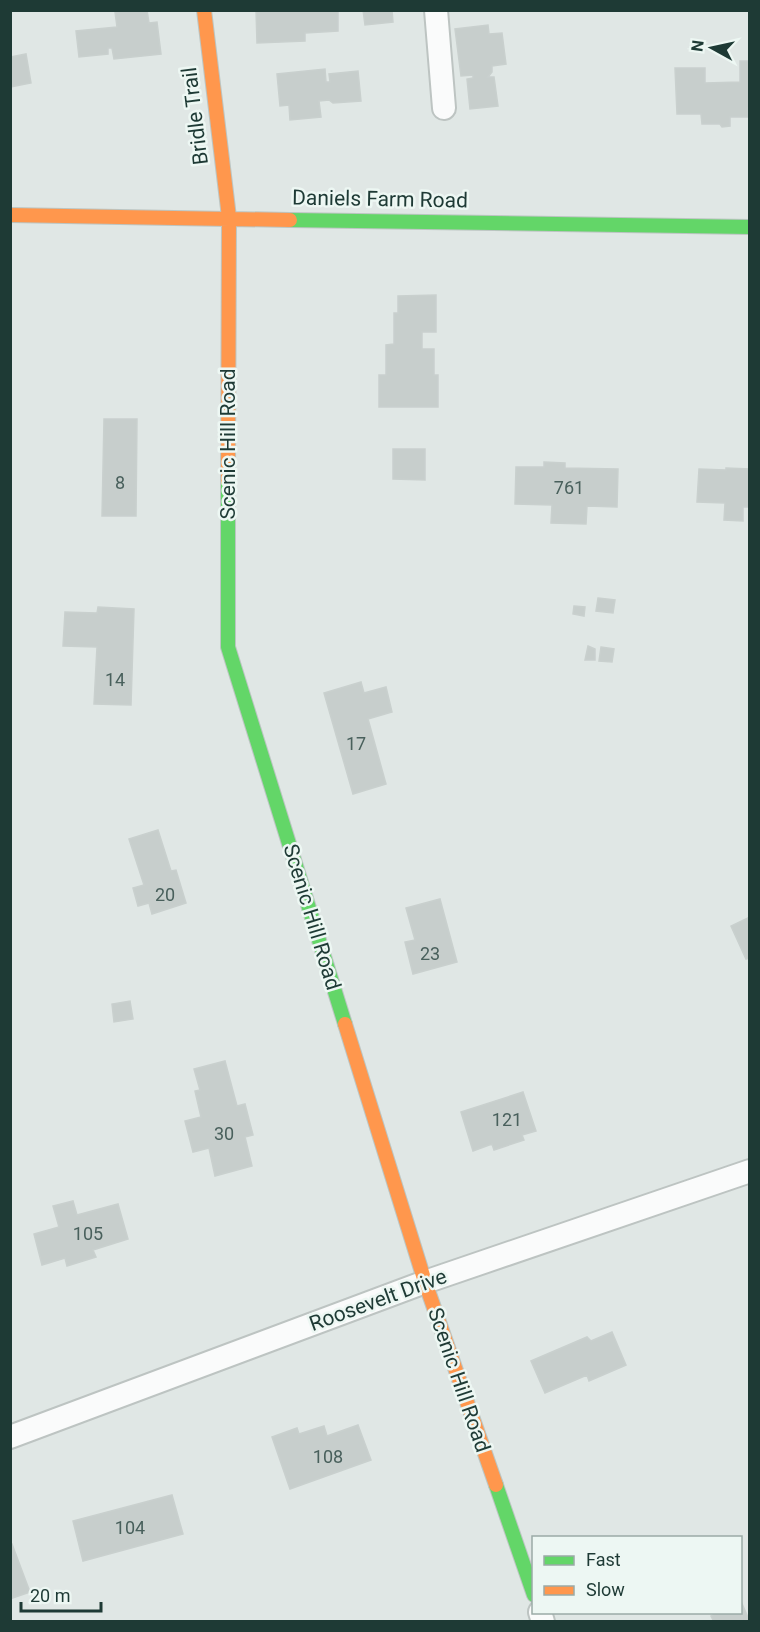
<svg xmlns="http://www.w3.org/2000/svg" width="760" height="1632" viewBox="0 0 760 1632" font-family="Roboto,sans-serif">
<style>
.building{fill:#c7cecc;stroke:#c9d0ce;stroke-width:1.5}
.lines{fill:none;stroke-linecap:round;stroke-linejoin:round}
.street-casing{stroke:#bdc4c2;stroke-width:26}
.fast-casing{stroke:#bcc5c2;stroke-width:16}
.slow-casing{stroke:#bcc5c2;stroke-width:16}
.street{stroke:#fafbfb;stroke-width:22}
.fast{stroke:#63d668;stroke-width:14}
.slow{stroke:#ff974d;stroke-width:14}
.labels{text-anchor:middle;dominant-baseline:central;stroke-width:5;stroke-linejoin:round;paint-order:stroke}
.number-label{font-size:18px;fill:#49605c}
.street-label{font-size:21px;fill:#1e3a35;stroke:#edf7f3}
</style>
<rect width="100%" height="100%" fill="#e0e7e5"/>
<path class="building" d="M130 10H147L149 23 157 22 161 54 114 59 112 48H108V54L79 57 76 31 117 27 115 12Z
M256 10H338V31L305 33V41L257 43Z
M363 10H392L393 22 365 25Z
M488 25 489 34 502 33 506 64 492 66V72L488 77H494L498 106 470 109 467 79 473 78V75L461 76 455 29Z
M26 54 31 83 10 87V57Z
M740 61H750V108H748V117H730V126L722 127 720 124H702L701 114H677L675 68H705V83L740 82Z
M325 69 326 82H330L329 74 358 71 361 101 333 103 329 100 319 101 321 117 290 120 289 105 280 106 277 74Z
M436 295V332H422V349H434V375H438V407H379V375H386V345L394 344V313H398V296Z
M104 419H137L136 516H102Z
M393 449H425V480L393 479Z
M544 462 565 463V468L618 469 617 507 587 506 586 524 551 523 552 505 515 504 516 467H544Z
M726 468 750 469V507H743V521L724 520 725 503 697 502 699 469 726 470Z
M598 598 615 600 613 613 596 611Z
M574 606 585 607 584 616 573 614Z
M98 607 134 609 131 705 94 704 97 647 63 646 65 612 97 613Z
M588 646 595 649V660H585Z
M601 647 614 649 612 662 599 661Z
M361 682 364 693 386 687 392 712 368 719 386 784 353 794 324 693Z
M158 830 171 871 176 870 186 903 152 914 149 903 138 906 133 888 144 885 129 839Z
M440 899 457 962 413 974 405 942 415 940 406 908Z
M750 917V958L746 959 731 926Z
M130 1001 133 1019 114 1022 112 1004Z
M225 1061 237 1106 245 1104 253 1135 245 1137 252 1166 215 1176 209 1148 193 1152 185 1121 201 1117 195 1091 200 1090 194 1069Z
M523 1092 536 1131 522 1135 524 1140 494 1150 492 1144 473 1151 461 1112Z
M73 1201 77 1215 118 1204 128 1239 93 1250 96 1257 67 1266 65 1258 42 1265 34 1234 59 1227 53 1206Z
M612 1332 626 1365 589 1381 587 1375 545 1393 531 1361 587 1337 591 1341Z
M358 1425 371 1460 290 1489 272 1437 297 1428 299 1434 324 1426 327 1436Z
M172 1495 183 1534 83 1561 73 1521Z
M12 1544 30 1592 10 1599V1545Z
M740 1599 750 1622H714L711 1616 715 1614 714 1612H740Z"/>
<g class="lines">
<g class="street-casing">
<path id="street" d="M436 10 444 108
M10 1437 425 1282 750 1171
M540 1612 543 1622"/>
</g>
<g class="fast-casing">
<path id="fast" d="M290 220 750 227
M228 481V647L345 1024
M496 1485 534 1595"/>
</g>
<g class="slow-casing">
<path id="slow" d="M204 10 229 217 228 481
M10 215 290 220
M345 1024 425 1282 496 1485"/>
</g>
<use href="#street" class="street"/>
<use href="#fast" class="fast"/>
<use href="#slow" class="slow"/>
</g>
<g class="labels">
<g class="number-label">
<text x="120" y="482">8</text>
<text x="569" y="487">761</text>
<text x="115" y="679">14</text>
<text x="356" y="743">17</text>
<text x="165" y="894">20</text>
<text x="430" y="953">23</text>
<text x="507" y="1119">121</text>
<text x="224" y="1133">30</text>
<text x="88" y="1233">105</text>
<text x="328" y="1456">108</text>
<text x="130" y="1527">104</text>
</g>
<g class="street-label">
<text transform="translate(195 116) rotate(-97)">Bridle Trail</text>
<text transform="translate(380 199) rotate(1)">Daniels Farm Road</text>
<text transform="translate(228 444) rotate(-90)">Scenic Hill Road</text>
<text transform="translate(312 917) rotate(73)">Scenic Hill Road</text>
<text transform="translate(378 1300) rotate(-20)">Roosevelt Drive</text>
<text transform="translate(459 1380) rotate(71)">Scenic Hill Road</text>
</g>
</g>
<rect width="760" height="1632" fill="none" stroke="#1e3a35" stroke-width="24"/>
<rect x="532" y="1536" width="210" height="78" fill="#edf7f3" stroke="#9aaba7" stroke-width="1.5"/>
<rect x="544" y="1556" width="30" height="9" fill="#63d668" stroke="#9aaba7" stroke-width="1.5"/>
<text x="586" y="1566" font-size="18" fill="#1e3a35">Fast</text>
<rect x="544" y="1586" width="30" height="9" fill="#ff974d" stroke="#9aaba7" stroke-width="1.5"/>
<text x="586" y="1596" font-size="18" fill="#1e3a35">Slow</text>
<g transform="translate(712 48) rotate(278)" stroke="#edf7f3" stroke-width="4.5" paint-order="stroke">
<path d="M0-4.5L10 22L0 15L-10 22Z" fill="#1e3a35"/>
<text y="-9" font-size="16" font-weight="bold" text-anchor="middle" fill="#1e3a35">N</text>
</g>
<path d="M21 1602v9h80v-9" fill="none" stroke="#1e3a35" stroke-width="3"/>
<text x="30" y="1602" font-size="18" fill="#1e3a35" stroke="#edf7f3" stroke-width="4.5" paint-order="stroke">20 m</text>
</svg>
